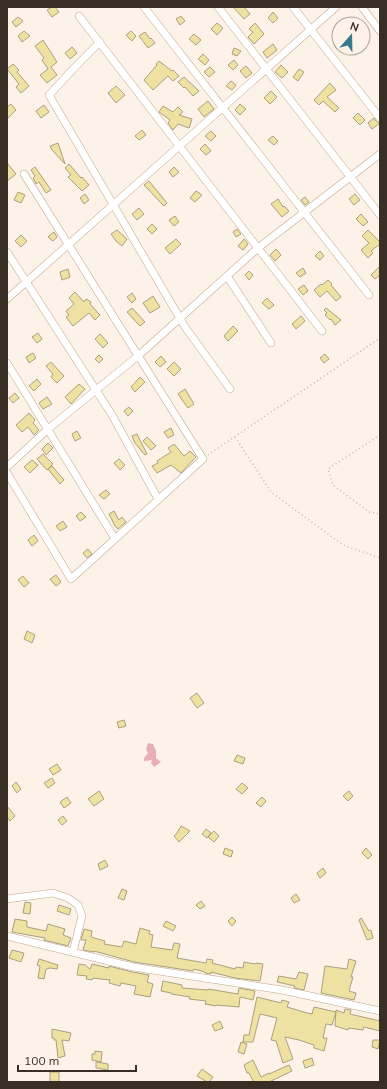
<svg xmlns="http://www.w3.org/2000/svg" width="387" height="1089" viewBox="0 0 387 1089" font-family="Mulish,sans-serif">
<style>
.green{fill:#e8afb9}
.building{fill:#efe1a1;stroke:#a9a17f}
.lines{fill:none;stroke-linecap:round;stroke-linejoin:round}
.street-casing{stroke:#c1a78c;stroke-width:8}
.path{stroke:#c0b5aa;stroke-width:1.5;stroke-dasharray:1 3;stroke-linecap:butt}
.street{stroke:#fff;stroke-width:7}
</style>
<rect width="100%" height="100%" fill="#fdf2e7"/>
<path class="green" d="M148 743 153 744 156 751V758L161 762 154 767 151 763 152 760 144 761V758L148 753 146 749Z"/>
<path class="building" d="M52 7H55L59 12 52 17 47 10Z
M233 7H244L250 14 244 19Z
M273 12 278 18 273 23 268 18Z
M181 16 185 21 180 25 176 19Z
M18 17 23 21 16 27 12 22Z
M217 23 223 28 217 35 211 29Z
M255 23 264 34 254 44 248 37 253 32 249 29Z
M24 31 30 36 22 42 18 36Z
M131 31 136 36 132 41 126 35Z
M145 32 150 39 151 38 155 43 148 48 139 36Z
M194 34 201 40 196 45 189 39Z
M43 40 57 62 51 67 57 75 47 83 40 75 48 69 42 60 44 58 35 46Z
M273 44 277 50 267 58 263 52Z
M72 47 77 53 70 59 65 53Z
M234 48 241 51 237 56 232 54Z
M203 54 209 60 205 65 198 59Z
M234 60 238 65 233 70 228 65Z
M159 61 172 71 173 70 179 76 173 81 168 76 153 90 144 80 157 65 156 64Z
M13 64 19 70 17 72 29 86 21 93 16 87 19 84 7 69Z
M281 65 288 72 282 78 275 72Z
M246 66 252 73 246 78 240 71Z
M210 67 215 72 209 77 204 72Z
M299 69 304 72 298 81 293 77Z
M184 77 199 91 193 96 185 87 184 88 178 82Z
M231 81 236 85 232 90 226 86Z
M330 83 336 90 327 97 339 108 335 112 323 101 319 105 314 100Z
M116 86 125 95 116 103 108 93Z
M271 91 277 97 270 104 264 98Z
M208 101 214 109 204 117 198 109Z
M11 104 16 110 7 119V107Z
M240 104 246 109 240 115 235 110Z
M44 105 49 112 41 118 36 111Z
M163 106 173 112 178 107 183 112 179 115 192 119 189 128 178 124 173 130 168 123 170 120 159 112Z
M358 113 365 120 360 125 353 118Z
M374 118 376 121 380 123 372 129 368 123Z
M142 130 146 135 139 140 135 136Z
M211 131 216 136 211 141 205 136Z
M273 136 278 141 274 145 268 140Z
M58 143 65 164 52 150 50 146Z
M205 144 211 151 206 155 200 149Z
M7 163 16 174 7 181Z
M69 164 81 178 82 177 89 185 82 191 68 177 71 175 65 168Z
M35 167 51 190 46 193 39 182 36 184 33 178 35 176 31 170Z
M174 167 179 172 173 177 169 172Z
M149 181 167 203 164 206 144 185Z
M196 191 202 195 195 202 190 198Z
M18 192 25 195 21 203 14 200Z
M85 194 89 200 84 204 80 198Z
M355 194 360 200 354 205 349 199Z
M305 197 309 202 305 205 301 200Z
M278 199 283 207 284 206 289 211 282 217 271 204Z
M139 208 144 214 137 220 132 214Z
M361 214 368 222 363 226 356 219Z
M175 216 179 222 174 226 169 220Z
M152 224 157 229 152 234 147 229Z
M237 229 241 234 236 237 233 232Z
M117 230 127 239 122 246 116 241 111 234Z
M368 230 380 242V244L371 251 373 253 368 258 361 250 369 243 362 236Z
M54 232 57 237 53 241 48 237Z
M21 235 27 241 21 247 15 241Z
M176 239 181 244 170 254 165 248Z
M244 239 248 244 243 250 238 246Z
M276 249 281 255 275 261 270 255Z
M320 251 324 256 320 260 315 256Z
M380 266V275L375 279 371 275Z
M303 268 306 273 300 277 296 273Z
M68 269 70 277 62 280 60 272Z
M249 271 253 275 249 280 245 275Z
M328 280 332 284 331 285 341 297 336 301 327 291 320 297 314 290 321 284 322 285Z
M304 285 308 291 303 295 298 289Z
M75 292 84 302 86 299 91 302 90 304 100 315 95 320 89 313 73 326 66 317 69 315 66 311 74 304 69 298Z
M132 293 136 299 132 303 127 297Z
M153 296 160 307 150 313 143 303Z
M267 298 274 305 269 309 262 303Z
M132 308 145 322 140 326 127 312Z
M326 308 341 320 335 325 331 319 330 320 325 315 327 313 324 310Z
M301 316 305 321 296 329 292 324Z
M233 326 238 331 228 341 224 336Z
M38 333 42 339 37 343 32 337Z
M100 334 108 343 103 348 95 339Z
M33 353 36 358 29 363 26 357Z
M325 354 329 359 324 363 320 358Z
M99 355 103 359 99 363 95 359Z
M161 356 166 362 160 367 155 362Z
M51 362 64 376 57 383 51 377 53 374 46 366Z
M174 362 181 369 174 376 167 369Z
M140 377 145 382 135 392 131 387Z
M37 379 41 384 34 391 29 386Z
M79 384 85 389 71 404 65 397Z
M185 389 194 404 188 408 178 394Z
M15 393 19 398 13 403 9 398Z
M47 397 52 404 43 409 39 403Z
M129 407 133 411 128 416 124 411Z
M29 413 35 420 33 423 39 430 34 435 28 427 22 432 16 425Z
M171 428 174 435 168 438 164 432Z
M77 431 81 438 75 441 72 434Z
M137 434 147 454 145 455 135 443 132 436Z
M147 437 156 446 151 450 143 441Z
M48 443 53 448 46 455 42 449Z
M174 444 184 456 190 451 196 457 181 473 171 465 157 473 152 466 158 463 157 461 171 452 168 448Z
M43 454 53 464 47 470 37 459Z
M119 459 125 465 120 470 114 463Z
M32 460 38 465 30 473 24 467Z
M52 466 64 480 60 484 48 469Z
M106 490 110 494 104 499 99 495Z
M114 511 119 520 122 517 126 522 118 529 114 525V524L109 514Z
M81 512 86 517 80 521 76 516Z
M63 521 67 527 60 531 56 526Z
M34 535 38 541 32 546 28 540Z
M88 549 92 554 87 558 83 553Z
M56 575 61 582 56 586 50 579Z
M23 576 29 583 24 587 18 580Z
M27 631 35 635 32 643 24 639Z
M197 693 204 703 197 708 190 698Z
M124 720 126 726 119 728 117 722Z
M237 755 245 758 243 764 234 761Z
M57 764 61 770 53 775 49 769Z
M52 778 55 783 48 788 44 783Z
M16 782 21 789 17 793 12 786Z
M242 783 248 788 242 794 236 789Z
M99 791 104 799 94 806 88 799Z
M349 791 353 796 348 801 343 796Z
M67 797 71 803 64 808 60 802Z
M262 797 266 801 261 807 256 803Z
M7 806 15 816 10 821 7 817Z
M63 816 67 821 62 825 58 820Z
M181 826 190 831 179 842 174 836 177 833Z
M206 829 211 833 207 838 202 834Z
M214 831 219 836 214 842 208 837Z
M225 848 233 851 231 857 223 854Z
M366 848 372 855 368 859 362 853Z
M105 860 108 866 100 870 98 864Z
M323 868 326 873 320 878 317 873Z
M122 889 127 891 124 900 118 898Z
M296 894 300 900 294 903 291 898Z
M201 901 205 906 200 909 196 905Z
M25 902 31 903 30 914 23 913Z
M59 905 71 909 69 915 57 911Z
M232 917 236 921 232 926 228 921Z
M361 918 369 931 371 930 373 938 367 940 359 920Z
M15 919 27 921V927L46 931 48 924 65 929 63 935 71 938 68 946 44 940 45 938 12 932Z
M166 921 176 926 173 931 163 926Z
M140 928 150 931 149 934 153 935 151 947 172 950 174 943 180 944 177 958 206 963 207 959 213 960 212 963 235 969 236 967 243 968 244 962 255 964 256 963 263 964 260 981 235 978 211 972V974L205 973V972L194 969 193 971 134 962 94 951V952L83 950 86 940H81L84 929 92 931 91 937 105 941 104 944 122 947 124 941 136 944Z
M12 950 24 953 21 962 9 958Z
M39 959 58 965 57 969 50 968 46 969 44 979 38 978 40 966 37 965Z
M349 959 356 961 351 977H353L349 991 356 993 354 1000 321 993 325 966 347 969Z
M79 964 85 965 90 969 92 964 109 968V966L132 972 149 975 147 982 153 984 150 997 134 994 136 986 121 983 120 986 109 983 110 980 93 978 92 980 86 979 87 976 77 975Z
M299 972 308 974 304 990 294 988 295 986 277 982 279 976 296 979Z
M163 981 182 985V988L208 990V989L238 994 239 988 255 991 253 1000 240 997 239 1007 216 1005V1006L205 1004 206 1001 189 999 190 997 171 994V993L161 991Z
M257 997 281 1003 282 1000 289 1002 287 1007 307 1013 312 1014 314 1007 336 1012 332 1025 326 1024 323 1038H327L324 1051 314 1048V1045L299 1040 285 1037 293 1059 283 1063 276 1041 271 1040 277 1018 260 1014 253 1042H243L244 1035H249Z
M345 1009 351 1010 350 1014 380 1021V1031L364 1027 363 1030 349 1028 348 1030 335 1026 336 1010 344 1013Z
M220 1021 223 1028 215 1031 212 1025Z
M52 1029 71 1033 69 1041 62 1040 65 1056 58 1058 56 1040H54V1038H52Z
M373 1040H380L378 1049 372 1047Z
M241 1042 247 1044 244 1054 238 1052Z
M95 1051 102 1052 101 1062 92 1060V1054H95Z
M312 1058 314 1065 305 1068 303 1061Z
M253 1060 261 1077 269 1073V1074L289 1065 292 1071 269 1082H250L253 1081 249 1073H247L244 1065Z
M96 1062 108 1064V1070L96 1068Z
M202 1069 213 1077 209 1082H207L197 1076Z
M50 1072H59V1082H50Z"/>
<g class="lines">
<g class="street-casing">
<path id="street" d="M144 7 369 295
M218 7 380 215
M293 7 380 118
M362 7 380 31
M79 16 322 331
M100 42 78 64 49 95 185 327 230 389
M7 252 112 415 158 499
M227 276 271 343
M7 299 336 7
M7 363 115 539
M7 467 48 429 138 356 258 248 380 154
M7 473 71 579 203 459 24 174
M7 899 53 893 68 898 78 905 82 916 73 952
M7 936 133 967 282 990 380 1011"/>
</g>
<path class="path" d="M380 435 328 469 333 485 369 512 380 514
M235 437 271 492 343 545 380 558
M208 455 380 338"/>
<use href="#street" class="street"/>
</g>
<rect width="387" height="1089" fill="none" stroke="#382e23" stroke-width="16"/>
<g transform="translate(351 36) rotate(20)"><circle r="19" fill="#fdf2e7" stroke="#aea499"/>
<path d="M0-3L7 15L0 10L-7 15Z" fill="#36798a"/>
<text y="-6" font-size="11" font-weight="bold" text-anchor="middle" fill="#382e23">N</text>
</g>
<path d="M18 1065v6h118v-6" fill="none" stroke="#382e23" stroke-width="2"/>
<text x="24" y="1065" font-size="12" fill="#382e23" stroke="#fdf2e7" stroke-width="3" paint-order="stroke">100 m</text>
</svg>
